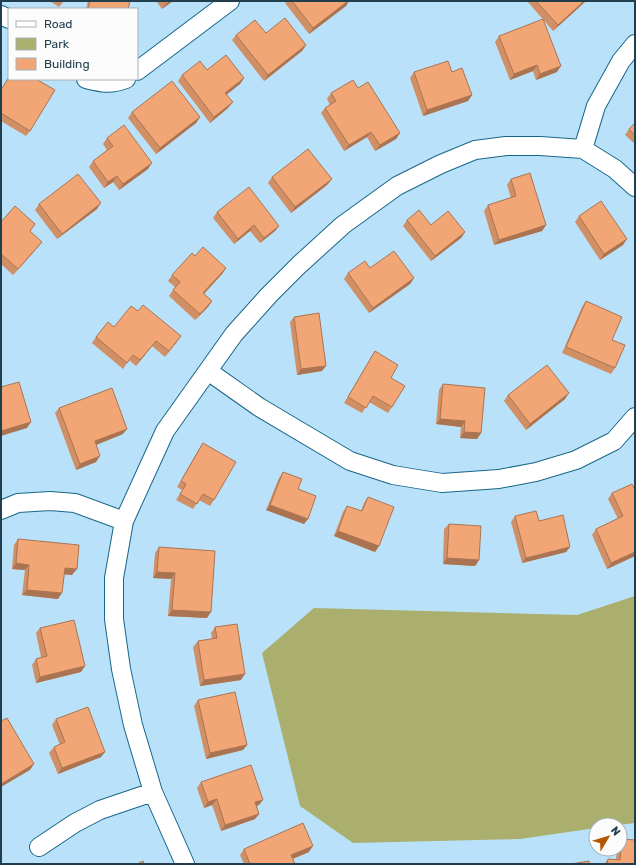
<svg xmlns="http://www.w3.org/2000/svg" width="636" height="865" viewBox="0 0 636 865" font-family="Rubik,sans-serif">
<style>
.green{fill:#aaaf6d}
.lines{fill:none;stroke-linecap:round;stroke-linejoin:round}
.minor-casing{stroke:#186688;stroke-width:20}
.minor{stroke:#fff;stroke-width:18}
.wall{fill:#d18f65}
.shaded-wall{fill:#aa7452}
.building{fill:#f3a675;stroke:#aa7452}
</style>
<rect width="100%" height="100%" fill="#b9e2fa"/>
<path class="green" d="M635 596V823L619 825H596V828L520 839 353 843 300 806 262 653 314 608 577 615Z"/>
<g class="lines">
<g class="minor-casing">
<path id="minor" d="M1 15 9 19
M137 71 230 1
M86 79C102 83 110 85 126 79
M583 149 596 106 621 61 635 44
M208 371 259 407 350 461 393 475 442 483 499 479 536 472 576 460 614 441 635 417
M1 510 18 503 50 501 75 503 124 521
M39 847 75 823 100 810 153 792
M185 864 153 792 133 725 121 669 114 619V578L124 521 165 431 234 334 269 295 299 265 343 225 397 186 441 164 475 150 506 146H540L583 149 615 169 635 187"/>
</g>
<use href="#minor" class="minor"/>
</g>
<path class="wall" d="M50 1H64L59 7Z
M88 1H130L128 9H86Z
M156 1H173L162 9Z
M287 1H349L346 6 309 34 285 3Z
M527 1H586L553 31Z
M266 33 306 45 302 51 264 81 232 40 236 35Z
M499 36 557 72 536 80 533 71 510 80 495 42Z
M207 70 244 78 240 84 227 94 228 108 210 123 178 81 182 75Z
M414 72H452L472 95 468 101 423 116 410 78Z
M9 76V79L30 131 26 136 1 121V90Z
M358 88 400 133 396 139 375 151 367 137 344 151 321 113 325 108 330 105 327 99 331 93Z
M132 112 200 117 196 123 156 154 128 118Z
M635 123V144L625 135 629 129Z
M107 138 148 169 119 190 113 182 104 188 89 167 93 161 107 150 103 144Z
M272 177 332 179 327 185 291 213 268 183Z
M511 179 546 225 542 231 494 245 484 211 488 205 511 198 507 185Z
M39 204 97 209 57 239 35 210Z
M217 212 279 226 275 231 260 243 250 231 234 244 213 218Z
M579 216 623 245 600 260 575 222Z
M407 220 431 225 465 232 461 238 431 261 403 226Z
M1 222 38 247 13 275 1 264Z
M195 256 226 268 222 274 204 294 212 301 208 307 195 320 169 296 175 287 168 281 172 275Z
M370 268 414 278 410 284 369 313 344 279 348 273Z
M586 301 612 340 615 368 611 374 562 353 582 307Z
M294 317 322 371 297 375 290 322Z
M114 327 177 342 165 357 152 346 136 366 129 360 123 369 92 343 96 337Z
M375 351 391 378 392 407 388 413 369 402 362 413 344 403Z
M443 384 481 433 477 439 460 438 461 427 436 424 439 390Z
M508 395 565 399 526 430 504 401Z
M59 408 123 434 96 445V462L76 470 55 413Z
M203 443 214 500 210 506 199 500 193 509 176 500 182 490 177 487 199 449Z
M283 472 298 489 304 524 266 510 279 478Z
M635 490V556L607 569 592 535 596 529 618 519 608 499 612 493Z
M368 497 379 546 375 552 334 536 343 512 347 506 361 511 364 503Z
M515 516 539 521 570 547 566 552 522 563 511 522Z
M449 524 479 560 475 566 443 564 444 529Z
M18 539 72 575 64 574 58 599 22 595 25 570 12 569 14 545Z
M159 547 207 618 168 616 171 579 153 578 155 553Z
M215 627 241 680 200 686 193 647 198 641 212 639 211 633Z
M40 628 81 672 36 683 32 665 36 659 41 657 36 633Z
M198 700 247 745 243 750 206 759 194 706Z
M56 719 101 757 58 774 49 753 54 747 60 745 52 725Z
M201 782 259 805 256 806 259 814 255 819 221 831 212 805 204 808 197 788Z
M622 839 635 864H604L608 859 616 860 617 849H620V842Z
M244 849 309 852 293 859 295 864H244L240 855Z"/>
<path class="shaded-wall" d="M170 1H173L162 9 166 4Z
M348 1H349L346 6 309 34 313 28Z
M584 1H586L553 31 558 25Z
M306 45 302 51 264 81 268 75Z
M537 65 533 71 510 80 514 74Z
M561 66 557 72 536 80 540 74Z
M244 78 240 84 221 99 225 93Z
M472 95 468 101 423 116 427 110Z
M233 102 228 108 210 123 214 117Z
M200 117 196 123 156 154 160 148Z
M371 132 367 137 344 151 349 145Z
M400 133 396 139 375 151 380 145Z
M152 163 148 169 119 190 123 184Z
M117 176 113 182 104 188 108 182Z
M332 179 327 185 291 213 295 207Z
M101 203 97 209 57 239 62 234Z
M254 225 250 231 234 244 238 239Z
M546 225 542 231 494 245 499 240Z
M279 226 275 231 260 243 264 238Z
M465 232 461 238 431 261 435 256Z
M627 239 623 245 600 260 604 254Z
M42 242 38 247 13 275 18 269Z
M226 268 222 274 199 299 203 293Z
M414 278 410 284 369 313 373 308Z
M212 301 208 307 195 320 200 314Z
M156 341 136 366 140 360Z
M326 366 322 371 297 375 301 369Z
M569 393 565 399 526 430 530 424Z
M440 419 465 421 461 427 436 424Z
M31 422 27 428 1 436V431Z
M127 429 123 434 91 447 95 441Z
M464 432 481 433 477 439 460 438Z
M100 456 96 462 76 470 80 464Z
M270 505 308 519 304 524 266 510Z
M338 531 379 546 375 552 334 536Z
M570 547 566 552 522 563 526 558Z
M635 552V556L607 569 611 563Z
M447 558 479 560 475 566 443 564Z
M16 563 29 565 25 570 12 569Z
M65 568 77 569 72 575 61 574Z
M157 572 175 573 171 579 153 578Z
M27 590 62 593 58 599 22 595Z
M172 610 211 612 207 618 168 616Z
M85 666 81 672 36 683 40 677Z
M245 674 241 680 200 686 204 680Z
M247 745 243 750 206 759 210 753Z
M105 752 101 757 58 774 62 768Z
M34 764 30 770 1 787V784Z
M217 799 212 805 204 808 208 802Z
M263 800 259 805 251 808 255 802Z
M259 814 255 819 221 831 225 825Z
M313 846 309 852 287 861 291 855Z"/>
<path class="building" d="M90 1H130L128 9H88Z
M164 1H170L166 4Z
M292 1H348L313 28Z
M536 1H584L558 25Z
M285 18 306 45 268 75 236 35 255 20 266 33Z
M543 19 561 66 540 74 537 65 514 74 499 36Z
M226 55 244 78 225 93 233 102 214 117 182 75 200 61 207 70Z
M448 61 452 72 462 68 472 95 427 110 414 72Z
M9 77V79H36L55 90 30 131 1 113V90Z
M353 80 358 88 368 82 400 133 380 145 371 132 349 145 325 108 336 101 331 93Z
M172 81 200 117 160 148 132 112Z
M635 123V135L629 129Z
M124 125 152 163 123 184 117 176 108 182 93 161 113 146 107 138Z
M308 149 332 179 295 207 272 177Z
M530 173 546 225 499 240 488 205 516 196 511 179Z
M78 174 101 203 62 234 39 204Z
M249 187 279 226 264 238 254 225 238 239 217 212Z
M601 201 627 239 604 254 579 216Z
M15 206 35 224 30 231 42 242 18 269 1 254V222Z
M419 210 431 225 448 211 465 232 435 256 407 220Z
M203 247 226 268 203 293 212 301 200 314 173 290 180 282 172 275 192 253 195 256Z
M394 251 414 278 373 308 348 273 365 261 370 268Z
M586 301 622 317 612 340 625 345 615 368 566 347Z
M143 305 181 336 169 351 156 341 140 360 133 355 127 363 96 337 108 322 114 327 131 306 138 311Z
M319 313 326 366 301 369 294 317Z
M375 351 398 365 391 378 405 386 392 407 373 396 366 408 348 397Z
M547 365 569 393 530 424 508 395Z
M19 382 31 422 1 431V387Z
M443 384 485 388 481 433 464 432 465 421 440 419Z
M112 388 127 429 95 441 100 456 80 464 59 408Z
M203 443 236 462 214 500 203 494 197 504 180 494 186 484 181 481Z
M283 472 302 479 298 489 316 496 308 519 270 505Z
M632 484 635 490V552L611 563 596 529 623 516 612 493Z
M368 497 394 507 379 546 338 531 347 506 362 511Z
M536 511 539 521 563 515 570 547 526 558 515 516Z
M449 524 481 526 479 560 447 558Z
M18 539 79 545 77 569 65 568 62 593 27 590 29 565 16 563Z
M159 547 215 551 211 612 172 610 175 573 157 572Z
M74 620 85 666 40 677 36 659 47 656 40 628Z
M237 624 245 674 204 680 198 641 217 638 215 627Z
M235 692 247 745 210 753 198 700Z
M88 707 105 752 62 768 54 747 65 742 56 719Z
M7 718 34 764 1 784V721Z
M251 765 263 800 255 802 259 814 225 825 217 799 208 802 201 782Z
M303 823 313 846 291 855 295 864H250L244 849Z
M622 839 635 840V864H607L608 859 620 860Z
M143 861 144 864H137Z
M589 861V864H571Z"/>
<rect width="636" height="865" fill="none" stroke="#203e4d" stroke-width="4"/>
<rect x="8" y="8" width="130" height="72" fill="#fcfcfc" stroke="#a4b0b6"/>
<rect x="16" y="21" width="20" height="6" fill="#ffffff" stroke="#a4b0b6"/>
<text x="44" y="28" font-size="12" fill="#203e4d">Road</text>
<rect x="16" y="38" width="20" height="12" fill="#aaaf6d" stroke="#a4b0b6"/>
<text x="44" y="48" font-size="12" fill="#203e4d">Park</text>
<rect x="16" y="58" width="20" height="12" fill="#f3a675" stroke="#a4b0b6"/>
<text x="44" y="68" font-size="12" fill="#203e4d">Building</text>
<g transform="translate(608 837) rotate(52)"><circle r="19" fill="#fcfcfc" stroke="#a4b0b6"/>
<path d="M0-3L7 15L0 10L-7 15Z" fill="#b45700"/>
<text y="-6" font-size="11" font-weight="bold" text-anchor="middle" fill="#203e4d">N</text>
</g>
</svg>
